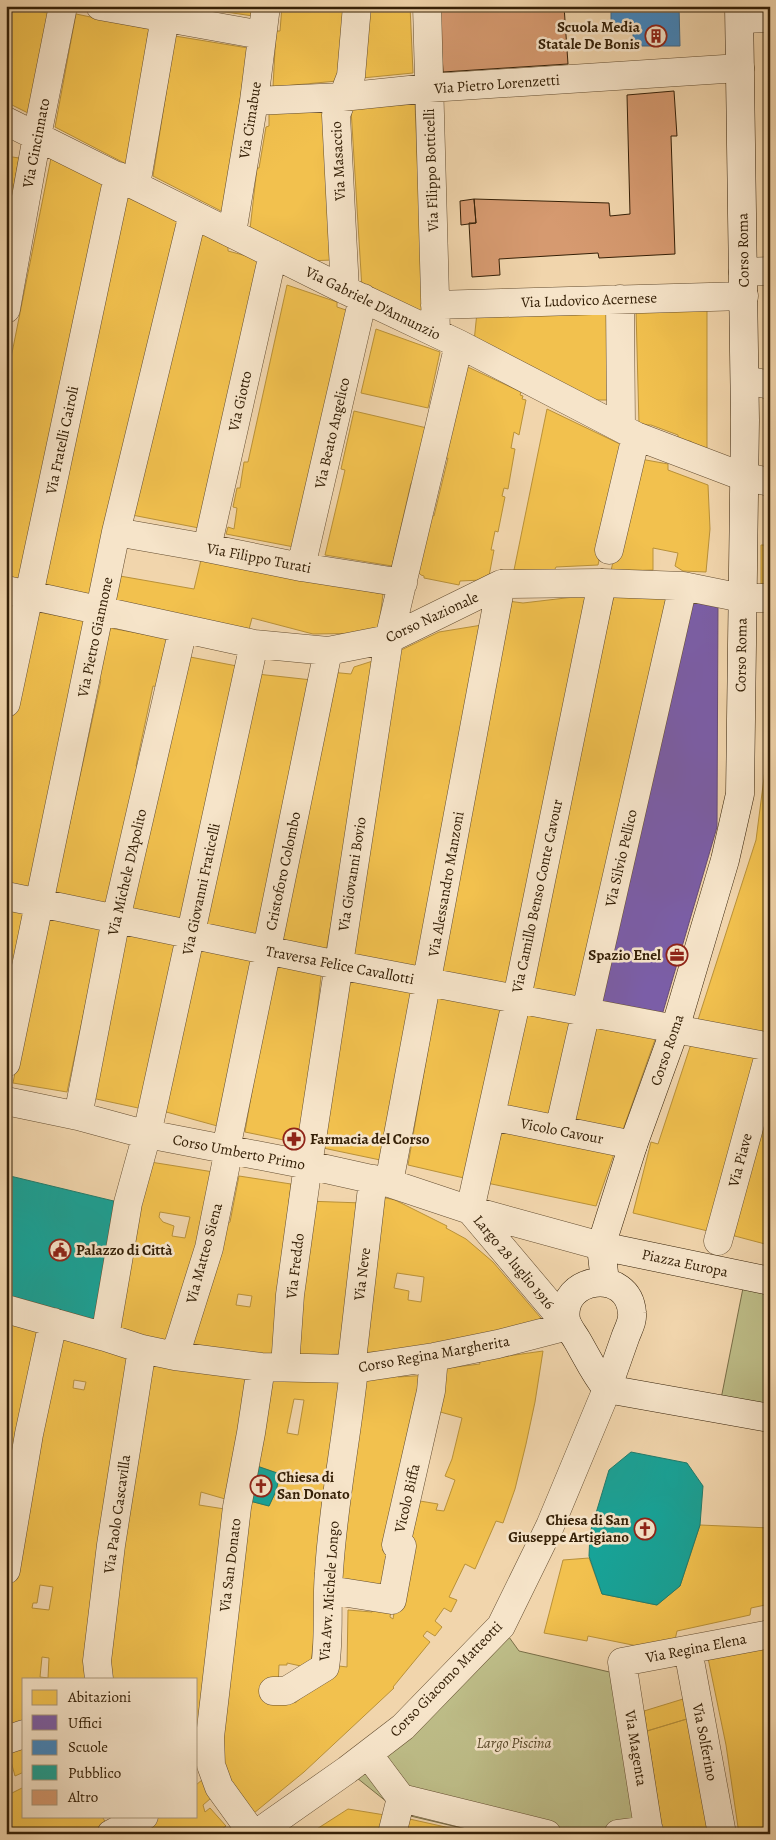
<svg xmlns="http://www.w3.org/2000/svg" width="776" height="1840" viewBox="0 0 776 1840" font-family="Alegreya,serif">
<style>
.green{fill:#bdbc87;stroke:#796e47}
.homes{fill:#f2c14e;stroke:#b99139;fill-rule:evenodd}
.offices{fill:#7b5ea7;stroke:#664b77}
.schools{fill:#3f88c5;stroke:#3c698c}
.public{fill:#17a398;stroke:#207c6c}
.building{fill:#d69a70;stroke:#352007}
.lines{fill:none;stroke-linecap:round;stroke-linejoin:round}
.street-casing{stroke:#644d30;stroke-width:29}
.secondary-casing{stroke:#352007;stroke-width:29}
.street{stroke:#f6e4c9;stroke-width:28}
.secondary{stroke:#f6e4c9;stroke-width:28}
.labels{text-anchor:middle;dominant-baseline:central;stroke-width:5;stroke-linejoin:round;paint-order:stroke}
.poi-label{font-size:15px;font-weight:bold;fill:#352007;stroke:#f6e4c9;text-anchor:end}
.street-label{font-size:15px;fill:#352007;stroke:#f6e4c9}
.park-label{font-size:15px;font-style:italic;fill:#574727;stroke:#f6e4c9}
</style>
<rect width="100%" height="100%" fill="#f1d5ac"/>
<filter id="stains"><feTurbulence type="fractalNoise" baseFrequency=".004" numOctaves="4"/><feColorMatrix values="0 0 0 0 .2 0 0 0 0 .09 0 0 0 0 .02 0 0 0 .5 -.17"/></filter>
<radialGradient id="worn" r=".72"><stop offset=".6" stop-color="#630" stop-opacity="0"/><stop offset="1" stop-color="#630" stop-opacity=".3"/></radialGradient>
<path class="green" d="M745 1278 770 1283V1417L719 1409Z
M501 1626 519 1651 618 1674 636 1834H487L402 1814 347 1770Z"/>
<path class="homes" d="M6 6 48 13 32 115 6 102Z
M185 6H255L253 16Z
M282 6H344L337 81 273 87 276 31H280Z
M368 6H410L413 73 362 78Z
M76 14 149 29 128 165 55 127Z
M175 36 248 48 223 212 153 176Z
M766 45H770V144H767Z
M415 104 418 177 426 317 362 289 351 109Z
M324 110 332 260 306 261 250 229 257 168H259L266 127 269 126V112Z
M6 156 19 158 8 218H6Z
M51 158 110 185 25 583 6 579V383Z
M766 179H770V261H765Z
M124 196 180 221 96 596 40 585Z
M197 228 228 244V251L258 259 199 528 132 515Z
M770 282V376L765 375V283Z
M287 285 337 302V307L352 312 320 449H314L294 547 226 534 228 527 234 529 237 508 233 507 237 488H240L244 462H248Z
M707 308V453L690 441 678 443V435L651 425H639L636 310Z
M609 309V400H588L474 342 477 312Z
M376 329 440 352 428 408 361 393Z
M464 367 470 368 521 392 520 395 523 396 522 399 526 400 519 435 514 432 511 448 515 449 508 489 504 488 502 496 505 497 498 532 495 531 491 550H494L489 576 487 575 485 578H482V580L460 581 459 585 424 578V576L421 575 417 571 430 515 434 516 448 458 442 459Z
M767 396 770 397V465H767Z
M547 409 624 446 598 565 556 567 554 571 514 570Z
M354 411 427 428 414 483H411L392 566 325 555 345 470 341 469Z
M635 458 668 464V470L708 485 710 529 706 572 683 571 675 566 678 553 653 548V570L611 571Z
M765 493 770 495V586L761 584V545H766Z
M201 560 383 594 378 633 313 634 252 618 248 633 112 604 120 576 194 589Z
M591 595 508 988 441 976 508 601 523 603Z
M614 595 671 599 583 1004 526 994Z
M6 603 19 605 6 664Z
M33 611 91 622 29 895 6 891V741Z
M765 614H770V686L768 659Z
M482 625 420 971 353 962 397 652 439 632Z
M104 627 171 639 160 687 153 686 136 766 142 767 109 912 53 900 101 680 94 676Z
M185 656 242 667 186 927 129 914Z
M379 659 325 957 279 946 330 672 351 674 354 667Z
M257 674 312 680 260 944 202 932Z
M770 731V1013L763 1041 696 1026 756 840Z
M6 903 25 907 6 1004Z
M47 911 103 922 67 1092 13 1083Z
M125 927 180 939 143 1109 87 1097Z
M198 940 256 954 221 1127 159 1110Z
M275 957 322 967 303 1144 245 1132Z
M348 972 418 986 385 1161 323 1148Z
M438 990 502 1002 464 1178 408 1165Z
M525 1008 581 1018 554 1122 501 1111Z
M594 1023 657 1034 621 1135 569 1126Z
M692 1041 758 1054 712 1232 633 1213 651 1142 658 1144Z
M770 1092V1240L766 1239 765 1244 731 1235Z
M500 1124 616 1148 596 1206 487 1183Z
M144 1161 220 1173 175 1345 114 1329ZM160 1212 190 1217 185 1238 172 1236 174 1226 163 1222 159 1217Z
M239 1176 291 1184 285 1237 283 1356 181 1351 219 1230 230 1222ZM238 1294 252 1296 250 1307 236 1305Z
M377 1196 395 1200 447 1226 446 1228 466 1239 493 1262 546 1324 426 1347 402 1348V1350L359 1353ZM397 1273 424 1277 421 1302 408 1300 409 1291 394 1288Z
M306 1201 362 1203 342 1354 289 1356Z
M6 1316 46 1329 6 1539V1348L9 1349 11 1337H6Z
M56 1334 136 1358 94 1679H24V1728L6 1733V1607L15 1551ZM74 1380 86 1382 84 1390 73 1388ZM40 1585 53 1587 49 1610 32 1608 33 1603H37ZM42 1657 49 1658 48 1678 40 1677Z
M543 1351 535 1402 526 1444 515 1489 503 1523 496 1521 475 1569 465 1564 449 1597 457 1600 451 1612 444 1608 435 1621 442 1627 435 1636 427 1631 423 1636 430 1642 393 1687 394 1688 304 1772 254 1813 217 1768 242 1499 269 1506 276 1491 280 1474 251 1464 268 1376 350 1382 315 1574 323 1575 310 1668 287 1663V1665H279L278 1687 295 1703 339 1666 347 1667 348 1610 372 1612V1607L391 1610 390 1617 393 1619 414 1500 438 1504 436 1510 444 1511 455 1480 445 1476 452 1459 462 1418 433 1410 440 1369 480 1364 479 1360ZM294 1399 304 1400 298 1435 287 1433Z
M147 1361 256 1379 232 1501 201 1492 199 1505 231 1510 205 1732 196 1736V1679H105Z
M397 1373 398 1377 429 1375 391 1591 334 1580 356 1381Z
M700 1525 770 1528V1604L751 1608 750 1615 677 1631 672 1653 588 1636 587 1641 544 1633 563 1560 589 1558 602 1594 657 1605 680 1586Z
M770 1644V1834H739L726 1745 708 1658Z
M696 1695 700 1715 647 1731 644 1711Z
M700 1715 720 1834H663L647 1731Z
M24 1741V1772L15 1776 7 1747Z
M209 1774 218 1792 203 1805 205 1812 210 1808 226 1826 215 1834H120L149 1816H196V1785Z
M24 1787V1816H102L109 1829 100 1834H6V1796Z
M348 1809 385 1815 381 1834H309Z
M405 1818 468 1832V1834H401Z"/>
<path class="offices" d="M690 596 718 599 717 827 660 1022 598 1011Z"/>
<path class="schools" d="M611 6H679L680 46H633V26H611Z"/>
<path class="public" d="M6 1175 122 1203 102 1322 6 1298Z
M631 1452 687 1463 703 1486 700 1525 680 1586 657 1605 602 1594 589 1556 590 1533 609 1470Z
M251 1464 280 1474 276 1491 269 1506 242 1499Z"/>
<path class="building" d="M439 6H564L568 64 443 72Z
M674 91 677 136H671L675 254 599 258 598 253 499 259 500 275 472 277 469 223H476L474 199 609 203 610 216 630 214 627 95Z
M474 199 476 223 461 225 460 201Z"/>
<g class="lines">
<g class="street-casing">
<path id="street" d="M100 6 262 35
M427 6 436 333
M740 19 770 18
M254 101 342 97 429 88 740 68
M6 121 345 290 459 344 636 436 744 477 770 482
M136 185 167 6
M232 233 254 101 266 6
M743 272 770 271
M345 290 336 115 351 76 357 6
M620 299 621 428
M435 305 744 296
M6 309 37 136 63 6
M745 380 770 385
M116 532 207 548 301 567 403 583
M207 548 273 254
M609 550 636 436
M301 567 363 298
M6 590 254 644 328 651 389 639 501 584 602 583 683 586 742 598H770
M6 703 118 176
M6 896 338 965 770 1047
M6 1063 116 532 193 214
M6 1101 78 1116 137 1132 308 1165 389 1183 470 1210 601 1246
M78 1116 116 919 183 629
M491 1116 633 1145
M559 1130 683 586
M226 1149 328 651
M389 1183 501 584
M470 1210 517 998 602 583
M718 1241 770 1051
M6 1309 105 1337 142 1349 175 1356 261 1367 354 1369 434 1357 498 1344 568 1326 470 1210
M105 1337 128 1203 147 1134 254 644
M175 1356 209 1248 229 1149
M285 1367 290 1295 308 1165 389 639 459 344
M351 1369 373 1179
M6 1570 29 1434 53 1322
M329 1590 392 1600 402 1546 396 1545 431 1391 434 1357
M688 1650 722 1834
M99 1679 97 1661 111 1545 142 1349
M273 1691H286L325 1667C330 1636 326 1604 329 1572 333 1504 347 1437 354 1369
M6 1740 24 1734
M368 1754 401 1798 547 1834
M111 1834 144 1816
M253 1834 219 1787 211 1765 210 1737 237 1507 251 1433 261 1367
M256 1834 347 1770 403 1727 501 1626 550 1526 607 1389
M392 1834 401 1798
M618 1834 649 1830
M649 1834 622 1662 770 1634"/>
</g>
<g class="secondary-casing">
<path id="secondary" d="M601 1246 770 1281
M605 1282 601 1246 633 1145 675 1029 725 860 740 794 745 420 739 6
M607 1389C613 1372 619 1355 625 1338 628 1329 633 1322 632 1313 629 1267 559 1276 566 1320 568 1328 573 1333 577 1340 587 1357 594 1373 607 1389L770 1418"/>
</g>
<use href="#street" class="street"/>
<use href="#secondary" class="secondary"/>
</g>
<defs>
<g id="building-ring" transform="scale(1.125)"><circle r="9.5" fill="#f6e4c9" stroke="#8f2418" stroke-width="1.5"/><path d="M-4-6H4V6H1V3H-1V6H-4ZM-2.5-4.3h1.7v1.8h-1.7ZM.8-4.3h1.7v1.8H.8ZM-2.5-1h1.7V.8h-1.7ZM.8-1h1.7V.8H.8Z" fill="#8f2418"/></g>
<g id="office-ring" transform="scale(1.125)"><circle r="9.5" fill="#f6e4c9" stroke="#8f2418" stroke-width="1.5"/><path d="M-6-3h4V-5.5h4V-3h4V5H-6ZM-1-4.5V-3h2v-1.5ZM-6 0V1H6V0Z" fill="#8f2418"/></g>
<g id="pharmacy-ring" transform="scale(1.125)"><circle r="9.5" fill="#f6e4c9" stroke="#8f2418" stroke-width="1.5"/><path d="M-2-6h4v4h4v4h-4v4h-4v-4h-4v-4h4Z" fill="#8f2418"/></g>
<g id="civic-ring" transform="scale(1.125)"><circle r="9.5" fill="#f6e4c9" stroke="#8f2418" stroke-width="1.5"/><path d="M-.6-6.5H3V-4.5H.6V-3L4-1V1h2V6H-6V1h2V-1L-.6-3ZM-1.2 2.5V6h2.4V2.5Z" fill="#8f2418"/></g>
<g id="church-ring" transform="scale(1.125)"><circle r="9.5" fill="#f6e4c9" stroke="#8f2418" stroke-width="1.5"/><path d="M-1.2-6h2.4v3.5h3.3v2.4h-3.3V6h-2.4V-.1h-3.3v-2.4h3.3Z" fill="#8f2418"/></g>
</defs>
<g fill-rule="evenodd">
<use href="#building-ring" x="656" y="36"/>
<use href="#office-ring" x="677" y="955"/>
<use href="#pharmacy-ring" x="294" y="1139"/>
<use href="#civic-ring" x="60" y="1250"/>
<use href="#church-ring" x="261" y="1486"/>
<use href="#church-ring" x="645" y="1529"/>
</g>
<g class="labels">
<g class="poi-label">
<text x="640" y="27">Scuola Media<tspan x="640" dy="17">Statale De Bonis</tspan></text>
<text x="661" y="955">Spazio Enel</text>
<text x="310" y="1139" text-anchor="start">Farmacia del Corso</text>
<text x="76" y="1250" text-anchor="start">Palazzo di Città</text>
<text x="277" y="1477" text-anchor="start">Chiesa di<tspan x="277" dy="17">San Donato</tspan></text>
<text x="629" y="1520">Chiesa di San<tspan x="629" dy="17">Giuseppe Artigiano</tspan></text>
</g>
<g class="street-label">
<text transform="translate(497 84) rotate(-4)">Via Pietro Lorenzetti</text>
<text transform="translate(250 120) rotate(-81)">Via Cimabue</text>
<text transform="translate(36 143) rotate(-79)">Via Cincinnato</text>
<text transform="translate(338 161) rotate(-93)">Via Masaccio</text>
<text transform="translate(431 170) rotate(-92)">Via Filippo Botticelli</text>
<text transform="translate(743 250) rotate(-91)">Corso Roma</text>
<text transform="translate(589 300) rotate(-2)">Via Ludovico Acernese</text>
<text transform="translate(373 303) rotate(26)">Via Gabriele D'Annunzio</text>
<text transform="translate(240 401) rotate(-77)">Via Giotto</text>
<text transform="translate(332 433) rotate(-77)">Via Beato Angelico</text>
<text transform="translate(62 440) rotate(-78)">Via Fratelli Cairoli</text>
<text transform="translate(259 558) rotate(11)">Via Filippo Turati</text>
<text transform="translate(432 617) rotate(-25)">Corso Nazionale</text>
<text transform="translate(95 637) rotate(-78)">Via Pietro Giannone</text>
<text transform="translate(741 655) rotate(-89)">Corso Roma</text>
<text transform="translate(621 858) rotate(-77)">Via Silvio Pellico</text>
<text transform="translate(283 871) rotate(-78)">Cristoforo Colombo</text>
<text transform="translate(127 872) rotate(-77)">Via Michele D'Apolito</text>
<text transform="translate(352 874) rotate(-81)">Via Giovanni Bovio</text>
<text transform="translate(446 884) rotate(-80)">Via Alessandro Manzoni</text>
<text transform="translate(201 889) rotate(-78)">Via Giovanni Fraticelli</text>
<text transform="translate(537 896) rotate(-78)">Via Camillo Benso Conte Cavour</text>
<text transform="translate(340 965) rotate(11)">Traversa Felice Cavallotti</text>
<text transform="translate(667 1050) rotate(-71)">Corso Roma</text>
<text transform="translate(562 1131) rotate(11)">Vicolo Cavour</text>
<text transform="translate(239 1152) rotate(11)">Corso Umberto Primo</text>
<text transform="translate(740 1160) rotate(-75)">Via Piave</text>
<text transform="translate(204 1253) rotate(-75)">Via Matteo Siena</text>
<text transform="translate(514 1262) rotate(50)">Largo 28 luglio 1916</text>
<text transform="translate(685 1263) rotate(12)">Piazza Europa</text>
<text transform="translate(295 1266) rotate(-83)">Via Freddo</text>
<text transform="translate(362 1274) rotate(-83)">Via Neve</text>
<text transform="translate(434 1354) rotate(-10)">Corso Regina Margherita</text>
<text transform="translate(407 1498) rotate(-77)">Vicolo Biffa</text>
<text transform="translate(117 1514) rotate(-82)">Via Paolo Cascavilla</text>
<text transform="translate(230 1565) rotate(-83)">Via San Donato</text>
<text transform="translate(329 1591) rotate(-86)">Via Avv. Michele Longo</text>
<text transform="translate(696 1648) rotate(-11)">Via Regina Elena</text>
<text transform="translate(446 1679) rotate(-46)">Corso Giacomo Matteotti</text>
<text transform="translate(705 1742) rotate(79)">Via Solferino</text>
<text transform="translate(636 1748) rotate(81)">Via Magenta</text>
</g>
<g class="park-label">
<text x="514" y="1743">Largo Piscina</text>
</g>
</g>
<rect width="776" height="1840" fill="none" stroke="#f1d5ac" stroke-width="25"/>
<rect x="8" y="8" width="761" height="1825" fill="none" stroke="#352007" stroke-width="2.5"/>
<rect x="12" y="12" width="751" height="1815" fill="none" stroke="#352007"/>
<rect x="22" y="1678" width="175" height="140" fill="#f6e4c9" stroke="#a9967b"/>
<rect x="32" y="1690" width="25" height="15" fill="#f2c14e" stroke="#a9967b"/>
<text x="68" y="1702" font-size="15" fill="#352007">Abitazioni</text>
<rect x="32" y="1715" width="25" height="15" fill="#7b5ea7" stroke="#a9967b"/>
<text x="68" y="1728" font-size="15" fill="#352007">Uffici</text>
<rect x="32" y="1740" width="25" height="15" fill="#3f88c5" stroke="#a9967b"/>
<text x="68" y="1752" font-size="15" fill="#352007">Scuole</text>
<rect x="32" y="1765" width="25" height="15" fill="#17a398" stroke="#a9967b"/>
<text x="68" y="1778" font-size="15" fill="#352007">Pubblico</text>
<rect x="32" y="1790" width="25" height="15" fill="#d69a70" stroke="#a9967b"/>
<text x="68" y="1802" font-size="15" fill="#352007">Altro</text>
<rect width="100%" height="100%" filter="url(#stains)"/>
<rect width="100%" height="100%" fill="url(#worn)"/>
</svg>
